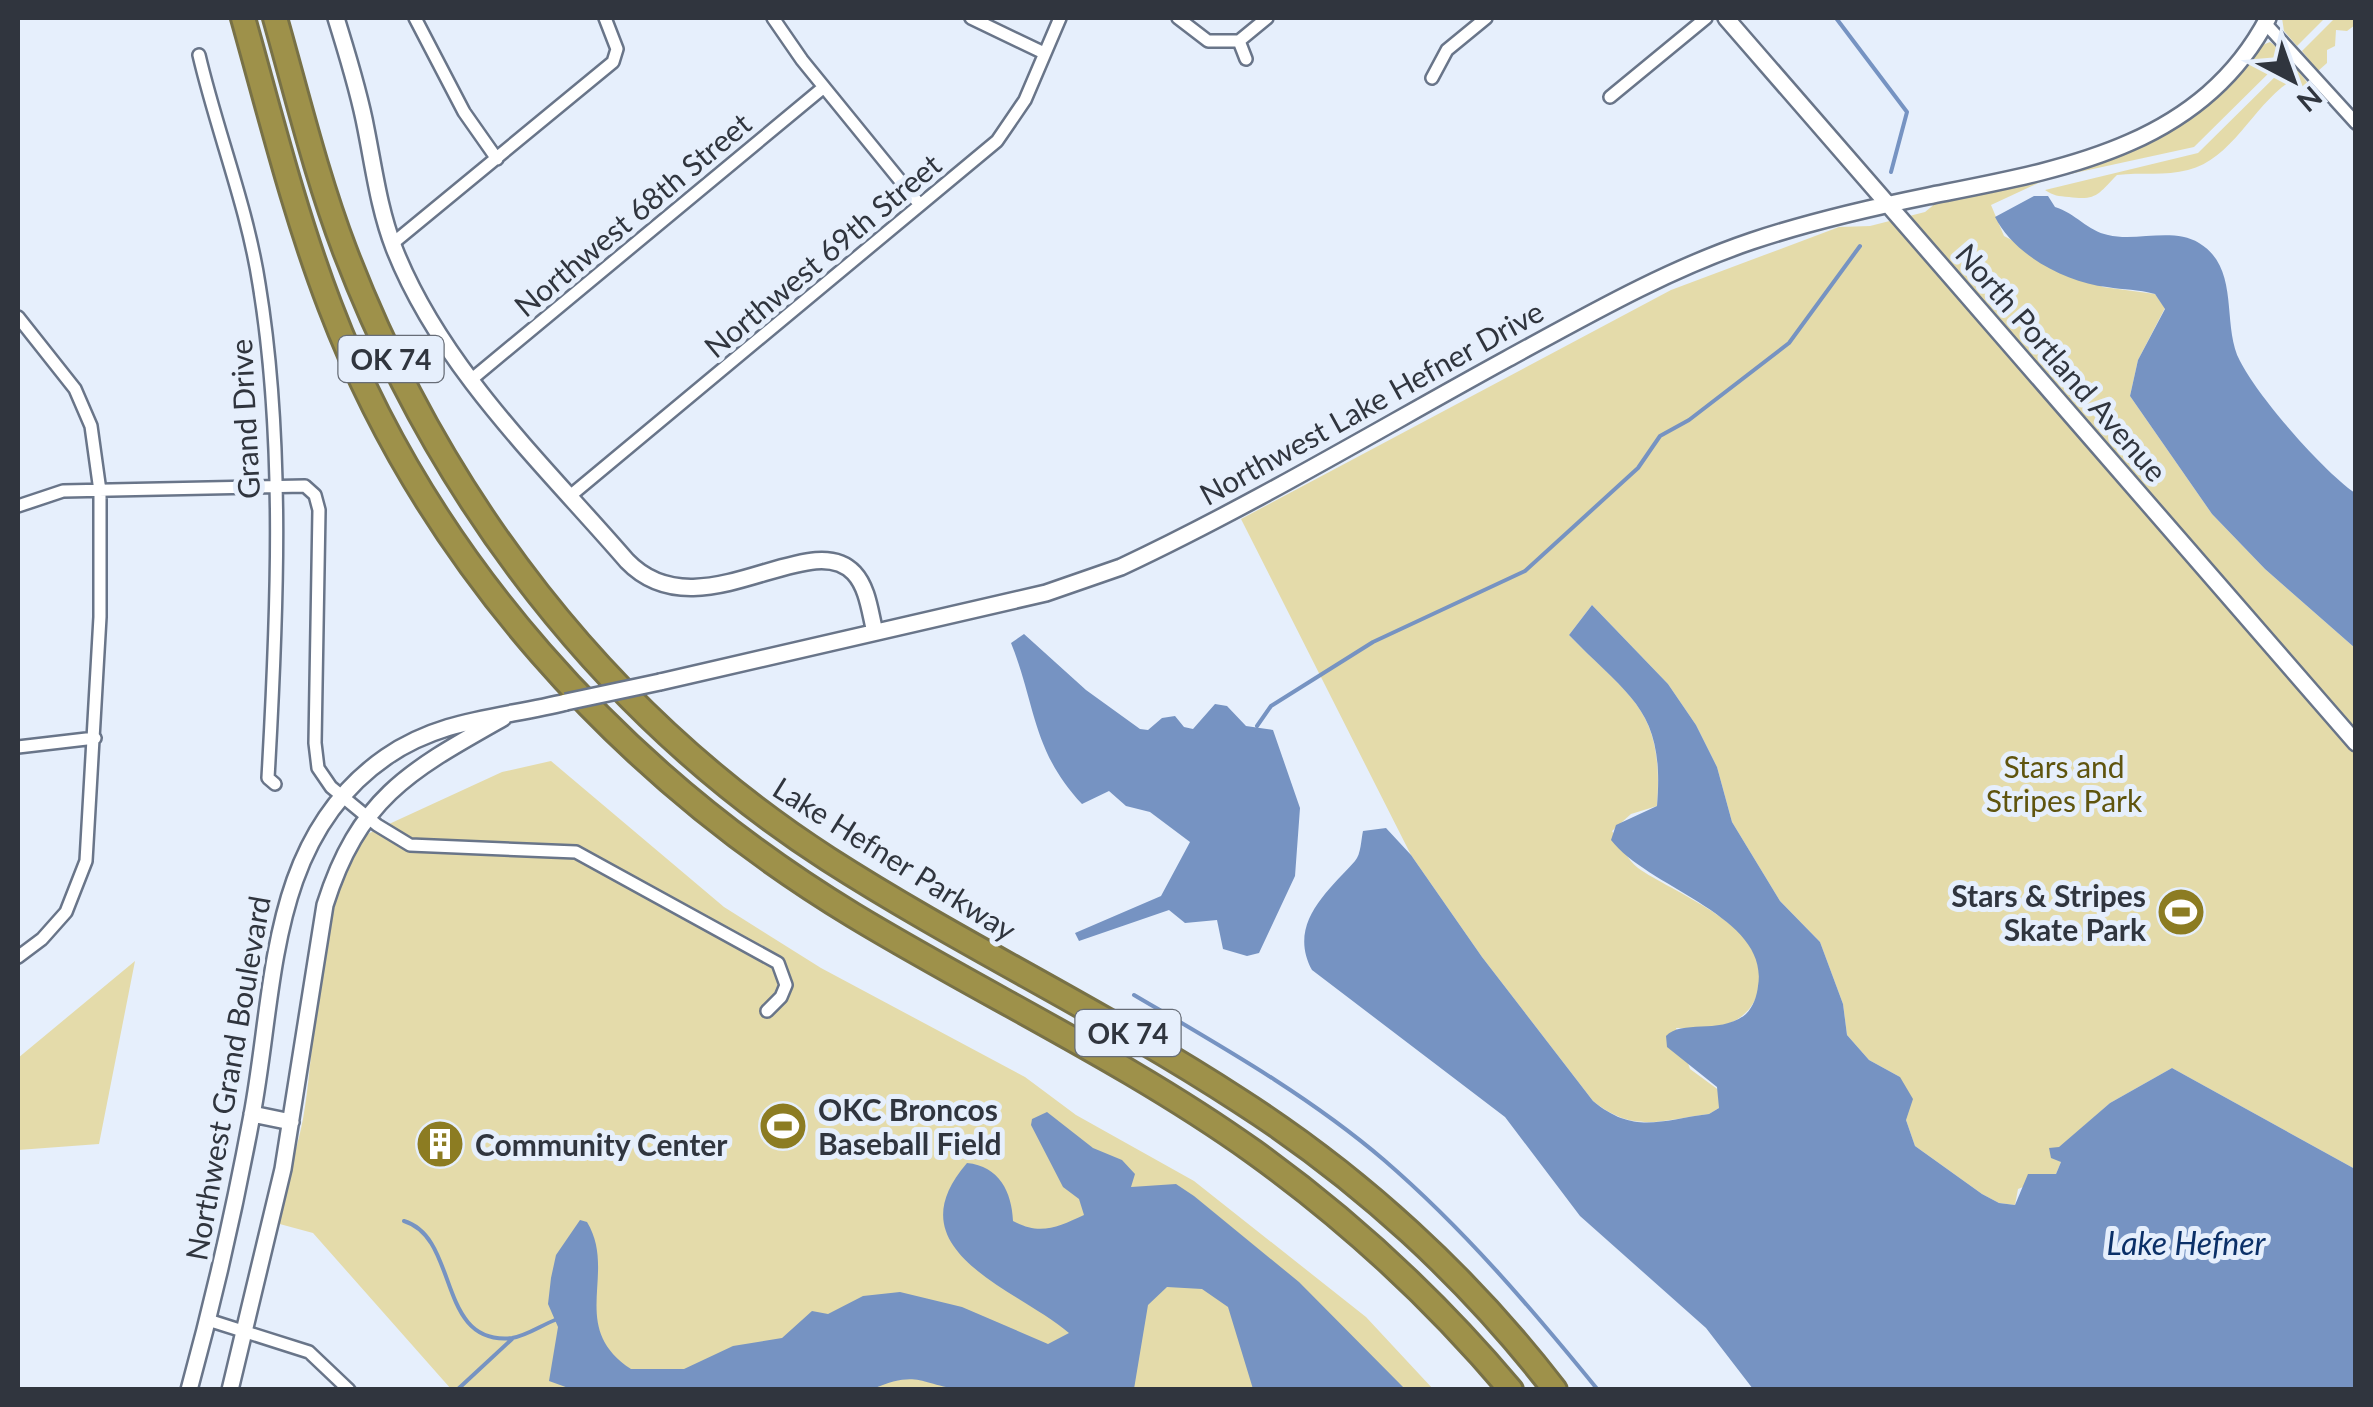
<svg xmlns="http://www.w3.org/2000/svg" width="2373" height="1407" viewBox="0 0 2373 1407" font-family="Lato,sans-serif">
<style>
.green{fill:#e4dbaa}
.water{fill:#7693c2}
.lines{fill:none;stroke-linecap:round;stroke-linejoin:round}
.stream{stroke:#7693c2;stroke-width:4}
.minor-casing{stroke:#697589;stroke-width:16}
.tertiary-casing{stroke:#697589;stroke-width:20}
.motorway-casing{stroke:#787146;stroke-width:28}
.minor{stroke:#fff;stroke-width:11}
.tertiary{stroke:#fff;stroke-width:15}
.motorway{stroke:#9e914a;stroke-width:22}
.tertiary-bridge-casing{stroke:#697589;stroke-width:20;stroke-linecap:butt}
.tertiary-bridge{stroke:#fff;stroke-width:15}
.labels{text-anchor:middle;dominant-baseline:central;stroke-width:10;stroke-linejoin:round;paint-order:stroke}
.shield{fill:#e6effc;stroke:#676d77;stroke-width:2.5}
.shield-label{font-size:28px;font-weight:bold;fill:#30353e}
.street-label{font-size:30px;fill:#30353e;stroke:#e6effc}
.park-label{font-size:30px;fill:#5f540e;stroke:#e6effc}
.poi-label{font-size:30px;font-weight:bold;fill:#30353e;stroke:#e6effc;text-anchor:start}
.water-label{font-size:32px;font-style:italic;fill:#0b3068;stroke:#e6effc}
</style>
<rect width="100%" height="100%" fill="#e6effc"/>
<path class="green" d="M2282 18H2325L2297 46 2284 31Z
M2335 18H2355V25L2347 31 2336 30 2335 46 2327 50V63L2318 71 2302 51Z
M2270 42 2287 55 2194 147 2047 179 1991 205 2004 236 2103 287 2155 294 2165 308 2138 360 2130 396 2212 514 2265 569 2355 648V1169L2172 1068 2110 1103 2059 1148H2050L2061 1162 2056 1174 2018 1189 2015 1205 1999 1203 1982 1194 1915 1146 1906 1120 1900 1077 1869 1060 1847 1035 1843 1004 1820 942 1780 901 1732 822 1717 767 1696 725 1668 684 1592 605 1569 635C1632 699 1664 710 1657 806L1631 814 1612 831C1620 843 1627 860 1638 868 1677 896 1796 936 1752 1005 1735 1031 1703 1029 1676 1028L1690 1069 1720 1091 1719 1108 1709 1114C1661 1120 1634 1134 1593 1101L1482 957 1411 855 1241 519 1671 290 1839 227 1870 226 1925 212 1936 203C2070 172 2172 164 2260 46Z
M2291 61 2321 101 2315 104 2289 82C2253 106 2232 159 2188 170 2165 176 2141 172 2117 175 2098 194 2097 201 2069 197 2058 196 2054 196 2045 190L2198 153Z
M551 761 724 907 821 968 1025 1077 1076 1115 1194 1181 1366 1317 1433 1389H451L313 1233 276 1223C283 1187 296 1156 303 1119 318 1034 313 907 363 836L502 772Z
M135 961 99 1144 18 1150V1058Z"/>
<path class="water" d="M2034 196H2048L2055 207C2075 213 2088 231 2108 235 2136 242 2173 227 2199 243 2241 268 2221 325 2240 361 2259 398 2322 470 2355 493V648L2265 569 2212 514 2130 396 2138 360 2165 309 2155 294C2138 289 2124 290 2107 287 2065 282 2014 255 1995 217Z
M1592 605 1668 684 1696 725 1717 767 1732 822 1780 901 1820 942 1843 1004 1847 1035 1869 1060 1900 1077 1913 1099 1906 1120 1915 1146 1982 1194 1999 1203 2015 1205 2028 1174H2056L2061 1162 2051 1158 2049 1148 2059 1147 2110 1103 2172 1068 2355 1169V1389H1753L1706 1328 1580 1216 1505 1117 1312 970C1287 924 1328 891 1355 861 1361 854 1361 840 1363 831L1386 828 1411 855 1482 957 1593 1101C1634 1135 1661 1120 1709 1114L1719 1108 1717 1087 1667 1047 1666 1036C1682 1019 1721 1035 1746 1014 1753 1007 1757 996 1758 986 1770 916 1649 889 1611 840L1616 825 1657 806C1665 710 1631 699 1569 635Z
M1024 634 1086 690 1140 729 1148 730 1162 718 1175 716 1184 727 1193 729 1215 704 1227 706 1246 726 1273 730 1300 808 1295 876 1259 953 1247 956 1223 949 1217 920 1185 923 1169 910 1079 941 1075 933 1161 896 1190 842 1150 812 1126 806 1109 791 1082 804C1032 751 1036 705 1011 643Z
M1047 1112 1093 1148 1122 1160 1135 1174 1131 1187 1176 1184 1194 1196 1299 1282 1405 1389H1253L1228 1307 1202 1289 1167 1287 1148 1305 1134 1389C1080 1390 1013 1397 961 1390 916 1383 918 1370 870 1390H574L549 1381 558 1327 548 1304 551 1278 556 1255 580 1220 587 1222C618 1273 567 1327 631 1369H684L733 1346 782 1338 812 1311 828 1314 863 1296 900 1292 962 1307 1048 1344 1069 1333C1016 1288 891 1251 967 1163 999 1166 1012 1192 1013 1221 1040 1236 1058 1227 1084 1215L1079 1199 1063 1187 1031 1125 1032 1119Z"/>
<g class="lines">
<path class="stream" d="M1836 18 1907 112 1891 172
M1257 726 1271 706 1373 642 1525 571 1638 468 1660 436 1689 420 1789 343 1860 246
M1134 995C1219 1045 1308 1095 1384 1160 1464 1229 1531 1308 1598 1390
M404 1221C460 1238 436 1346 512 1338 526 1336 542 1325 555 1320
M457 1390 512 1339"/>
<g class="minor-casing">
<path id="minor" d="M415 18 464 112 497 159
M773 18 802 60 920 205
M971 18 1044 53
M1178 18 1208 41H1239
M2265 23 2356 123
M199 55C217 132 247 206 259 284 285 441 277 619 268 778L275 784
M1246 59 1239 41 1267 18
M1432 78 1447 50 1486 18
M1610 97 1706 18
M392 244 613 62 617 49 605 18
M18 317 75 389 91 426 100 491V617L86 861 66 912 42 939 18 957
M472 379 824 87
M570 496 997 141 1025 100 1060 18
M18 506 63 491 305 486 315 495 319 510 315 743 318 768 331 787 377 825 410 845 576 852 778 963 786 985 781 997 767 1011
M18 747 95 738
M208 1320 309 1352 349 1390"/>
</g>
<g class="tertiary-casing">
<path id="tertiary" d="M336 18C347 54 359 91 366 129 374 169 379 209 394 248 441 368 544 465 627 561 698 635 810 525 854 573 868 588 870 613 875 632
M1726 18 2356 743
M660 682 1046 593 1121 567C1253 505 1379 429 1507 359 1586 316 1666 270 1752 241 1809 222 1869 208 1928 196 2059 170 2200 148 2268 18
M252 1114 291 1122
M189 1390C214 1299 235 1207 252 1115 276 988 267 839 386 757 442 718 503 718 566 702
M230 1390 283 1169 325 905C359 797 411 770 503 718"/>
</g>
<g class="motorway-casing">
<path id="motorway" d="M243 18C270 114 294 212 330 306 427 561 621 774 853 915 985 995 1128 1062 1254 1152 1350 1221 1435 1300 1511 1390
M275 18C297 95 316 175 345 251 440 499 604 714 828 859 962 945 1107 1014 1240 1101 1360 1178 1468 1277 1555 1390"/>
</g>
<use href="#minor" class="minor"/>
<use href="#tertiary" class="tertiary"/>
<use href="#motorway" class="motorway"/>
<g class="tertiary-bridge-casing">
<path id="tertiary-bridge" d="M566 702 660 682"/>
</g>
<use href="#tertiary-bridge" class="tertiary-bridge"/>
</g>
<defs>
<g id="stadium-disc" transform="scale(2.5)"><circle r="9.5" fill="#8c7c22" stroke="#e6effc"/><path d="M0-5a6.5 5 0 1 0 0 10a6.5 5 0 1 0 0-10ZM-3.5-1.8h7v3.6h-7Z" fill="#fff"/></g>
<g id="building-disc" transform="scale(2.5)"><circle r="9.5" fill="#8c7c22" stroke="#e6effc"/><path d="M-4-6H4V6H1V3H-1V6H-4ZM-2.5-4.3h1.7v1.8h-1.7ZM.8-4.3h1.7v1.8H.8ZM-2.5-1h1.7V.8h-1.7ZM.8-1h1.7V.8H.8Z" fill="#fff"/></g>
</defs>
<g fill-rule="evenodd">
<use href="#stadium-disc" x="2181" y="912"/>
<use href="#stadium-disc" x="783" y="1126"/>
<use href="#building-disc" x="440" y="1144"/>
</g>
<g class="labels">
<g class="shield">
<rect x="338.5" y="336" width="105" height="46" rx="8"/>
<rect x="1075.5" y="1010" width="105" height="46" rx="8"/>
</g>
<g class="shield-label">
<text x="391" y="359">OK 74</text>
<text x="1128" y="1033">OK 74</text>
</g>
<g class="street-label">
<text transform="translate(632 214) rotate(-40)">Northwest 68th Street</text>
<text transform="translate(822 255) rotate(-40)">Northwest 69th Street</text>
<text transform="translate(2062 362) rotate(49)">North Portland Avenue</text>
<text transform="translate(1371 402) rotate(-29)">Northwest Lake Hefner Drive</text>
<text transform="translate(244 419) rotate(-93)">Grand Drive</text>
<text transform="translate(895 858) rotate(32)">Lake Hefner Parkway</text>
<text transform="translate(227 1078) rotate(-80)">Northwest Grand Boulevard</text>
</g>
<g class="park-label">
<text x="2064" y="766">Stars and<tspan x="2064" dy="34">Stripes Park</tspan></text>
</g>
<g class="poi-label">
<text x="2146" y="895" text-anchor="end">Stars &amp; Stripes<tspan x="2146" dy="34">Skate Park</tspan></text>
<text x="818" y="1109">OKC Broncos<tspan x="818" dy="34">Baseball Field</tspan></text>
<text x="475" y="1144">Community Center</text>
</g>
<g class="water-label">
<text x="2186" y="1242">Lake Hefner</text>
</g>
</g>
<rect width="2373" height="1407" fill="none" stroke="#30353e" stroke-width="40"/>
<g transform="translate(2293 80) rotate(139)" stroke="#e6effc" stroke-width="8" paint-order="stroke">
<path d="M0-8L18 38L0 25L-18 38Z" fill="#30353e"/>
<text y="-15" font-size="28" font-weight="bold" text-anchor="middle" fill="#30353e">N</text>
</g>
</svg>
